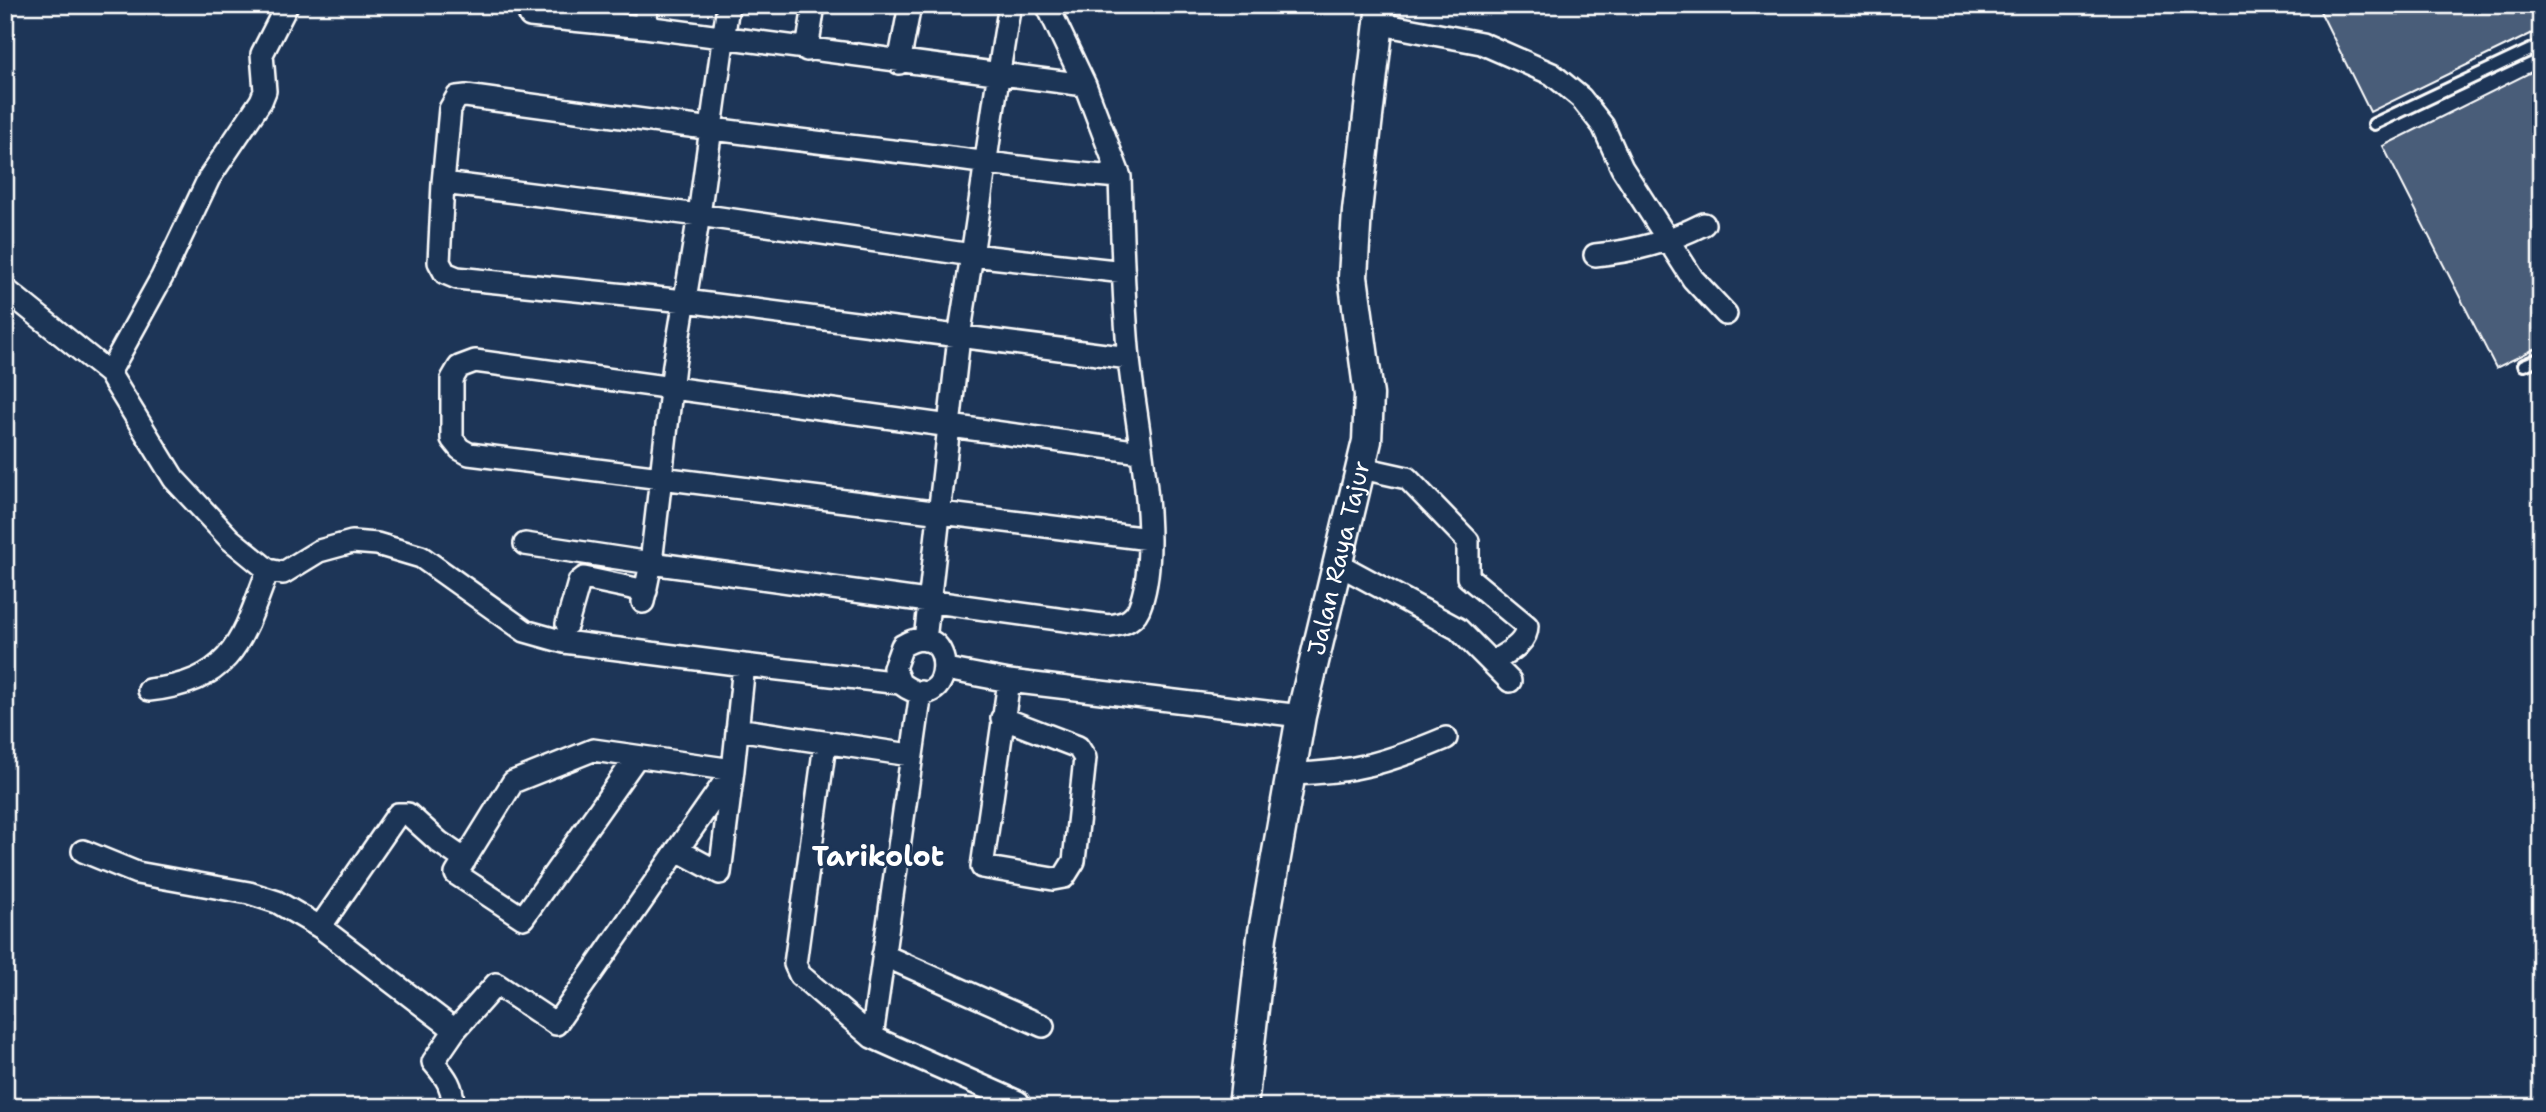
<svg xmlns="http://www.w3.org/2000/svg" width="2546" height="1112" viewBox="0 0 2546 1112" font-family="'Shantell Sans',sans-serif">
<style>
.building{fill:#4a5d79;stroke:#fff;stroke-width:2}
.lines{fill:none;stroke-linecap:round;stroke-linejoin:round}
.lane-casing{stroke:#fff;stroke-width:16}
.street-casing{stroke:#fff;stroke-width:26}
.secondary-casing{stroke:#fff;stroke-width:33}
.lane{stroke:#1d3557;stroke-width:10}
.street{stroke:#1d3557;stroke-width:21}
.secondary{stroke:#1d3557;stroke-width:28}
.labels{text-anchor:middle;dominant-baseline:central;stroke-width:5;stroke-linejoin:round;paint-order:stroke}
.street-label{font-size:24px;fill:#fff;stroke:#1d3557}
.quarter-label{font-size:28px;font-weight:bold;fill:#fff;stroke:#1d3557}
</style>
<rect width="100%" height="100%" fill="#1d3557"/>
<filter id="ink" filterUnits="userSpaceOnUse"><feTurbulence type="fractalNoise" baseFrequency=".0143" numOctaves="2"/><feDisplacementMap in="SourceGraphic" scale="14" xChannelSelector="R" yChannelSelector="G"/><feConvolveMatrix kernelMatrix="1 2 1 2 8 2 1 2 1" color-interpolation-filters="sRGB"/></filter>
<g filter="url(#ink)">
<path class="building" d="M2317 5H2541V29L2370 112Z
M2541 67V346L2496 368 2383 146Z"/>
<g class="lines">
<g class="lane-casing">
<path id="lane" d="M2374 124 2541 45
M2524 365 2541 358"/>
</g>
<g class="street-casing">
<path id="street" d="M728 5 699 215 674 365 651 563 1109 626C1125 624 1136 620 1141 603 1162 541 1136 426 1129 359 1123 298 1122 237 1120 177
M1010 5C995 88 985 172 972 255L699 215 443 183 450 109 457 97 466 96C617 117 768 137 919 154 986 162 1052 173 1120 177L1085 85 1047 5
M530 16 645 27 1085 85
M1381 24 1481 43 1552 74 1581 98 1603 126 1622 168 1693 279 1726 314
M645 27 647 5
M807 50 814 5
M899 63 910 5
M443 183 439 262 445 273 457 278 685 301 1129 358
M1595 255C1636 251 1668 242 1704 224
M5 289 109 373 174 479 230 539 268 570 283 573 319 551 352 542 377 544 421 557 525 631 564 642 744 665
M109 373 162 277 209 178 261 101 265 91 262 54 287 5
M1141 452 475 361 459 367 452 379V439L460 449 469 454 1149 539
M1362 468 1407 478 1468 541V577L1527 626C1527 644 1506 653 1493 662
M525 544 651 563 643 602
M1338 564 1458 629 1510 681
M567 624 579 582 584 578 646 591
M925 640 959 337 972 255 1124 272
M946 669 1009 681 1301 716
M149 690C233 681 242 640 268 570
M1002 718 1078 747 1085 758 1074 861 1064 877 1053 879 982 867 1009 681
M737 729 910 755
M825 744 795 964 800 975 872 1037 1018 1102
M636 758 523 918 456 874 513 782 593 750 733 770 720 873 677 850
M1291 774C1353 773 1389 762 1446 738
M83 851 137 873 249 893 277 902 320 927 455 1030
M320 927 398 814H408L439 842 465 860
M883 955 1043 1026
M872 1037 921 692
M452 1107C455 1088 445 1076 433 1062L455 1030 496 984 556 1024 733 770 744 665 900 683C956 726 960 611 902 646L894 668 900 683"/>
</g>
<g class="secondary-casing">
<g id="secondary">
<path id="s1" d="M1243 1107 1262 937 1301 716 1367 441 1369 395 1353 277 1357 211 1381 5"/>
</g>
</g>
<use href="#lane" class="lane"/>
<use href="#street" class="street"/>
<use href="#secondary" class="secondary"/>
</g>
</g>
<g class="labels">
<g class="street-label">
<text stroke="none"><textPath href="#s1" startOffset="558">Jalan Raya Tajur</textPath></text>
</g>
<g class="quarter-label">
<text x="878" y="856">Tarikolot</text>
</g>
</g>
<rect width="2546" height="1112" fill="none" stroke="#1d3557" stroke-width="28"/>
<rect x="14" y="14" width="2518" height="1084" fill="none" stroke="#fff" stroke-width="2.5" filter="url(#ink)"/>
</svg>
